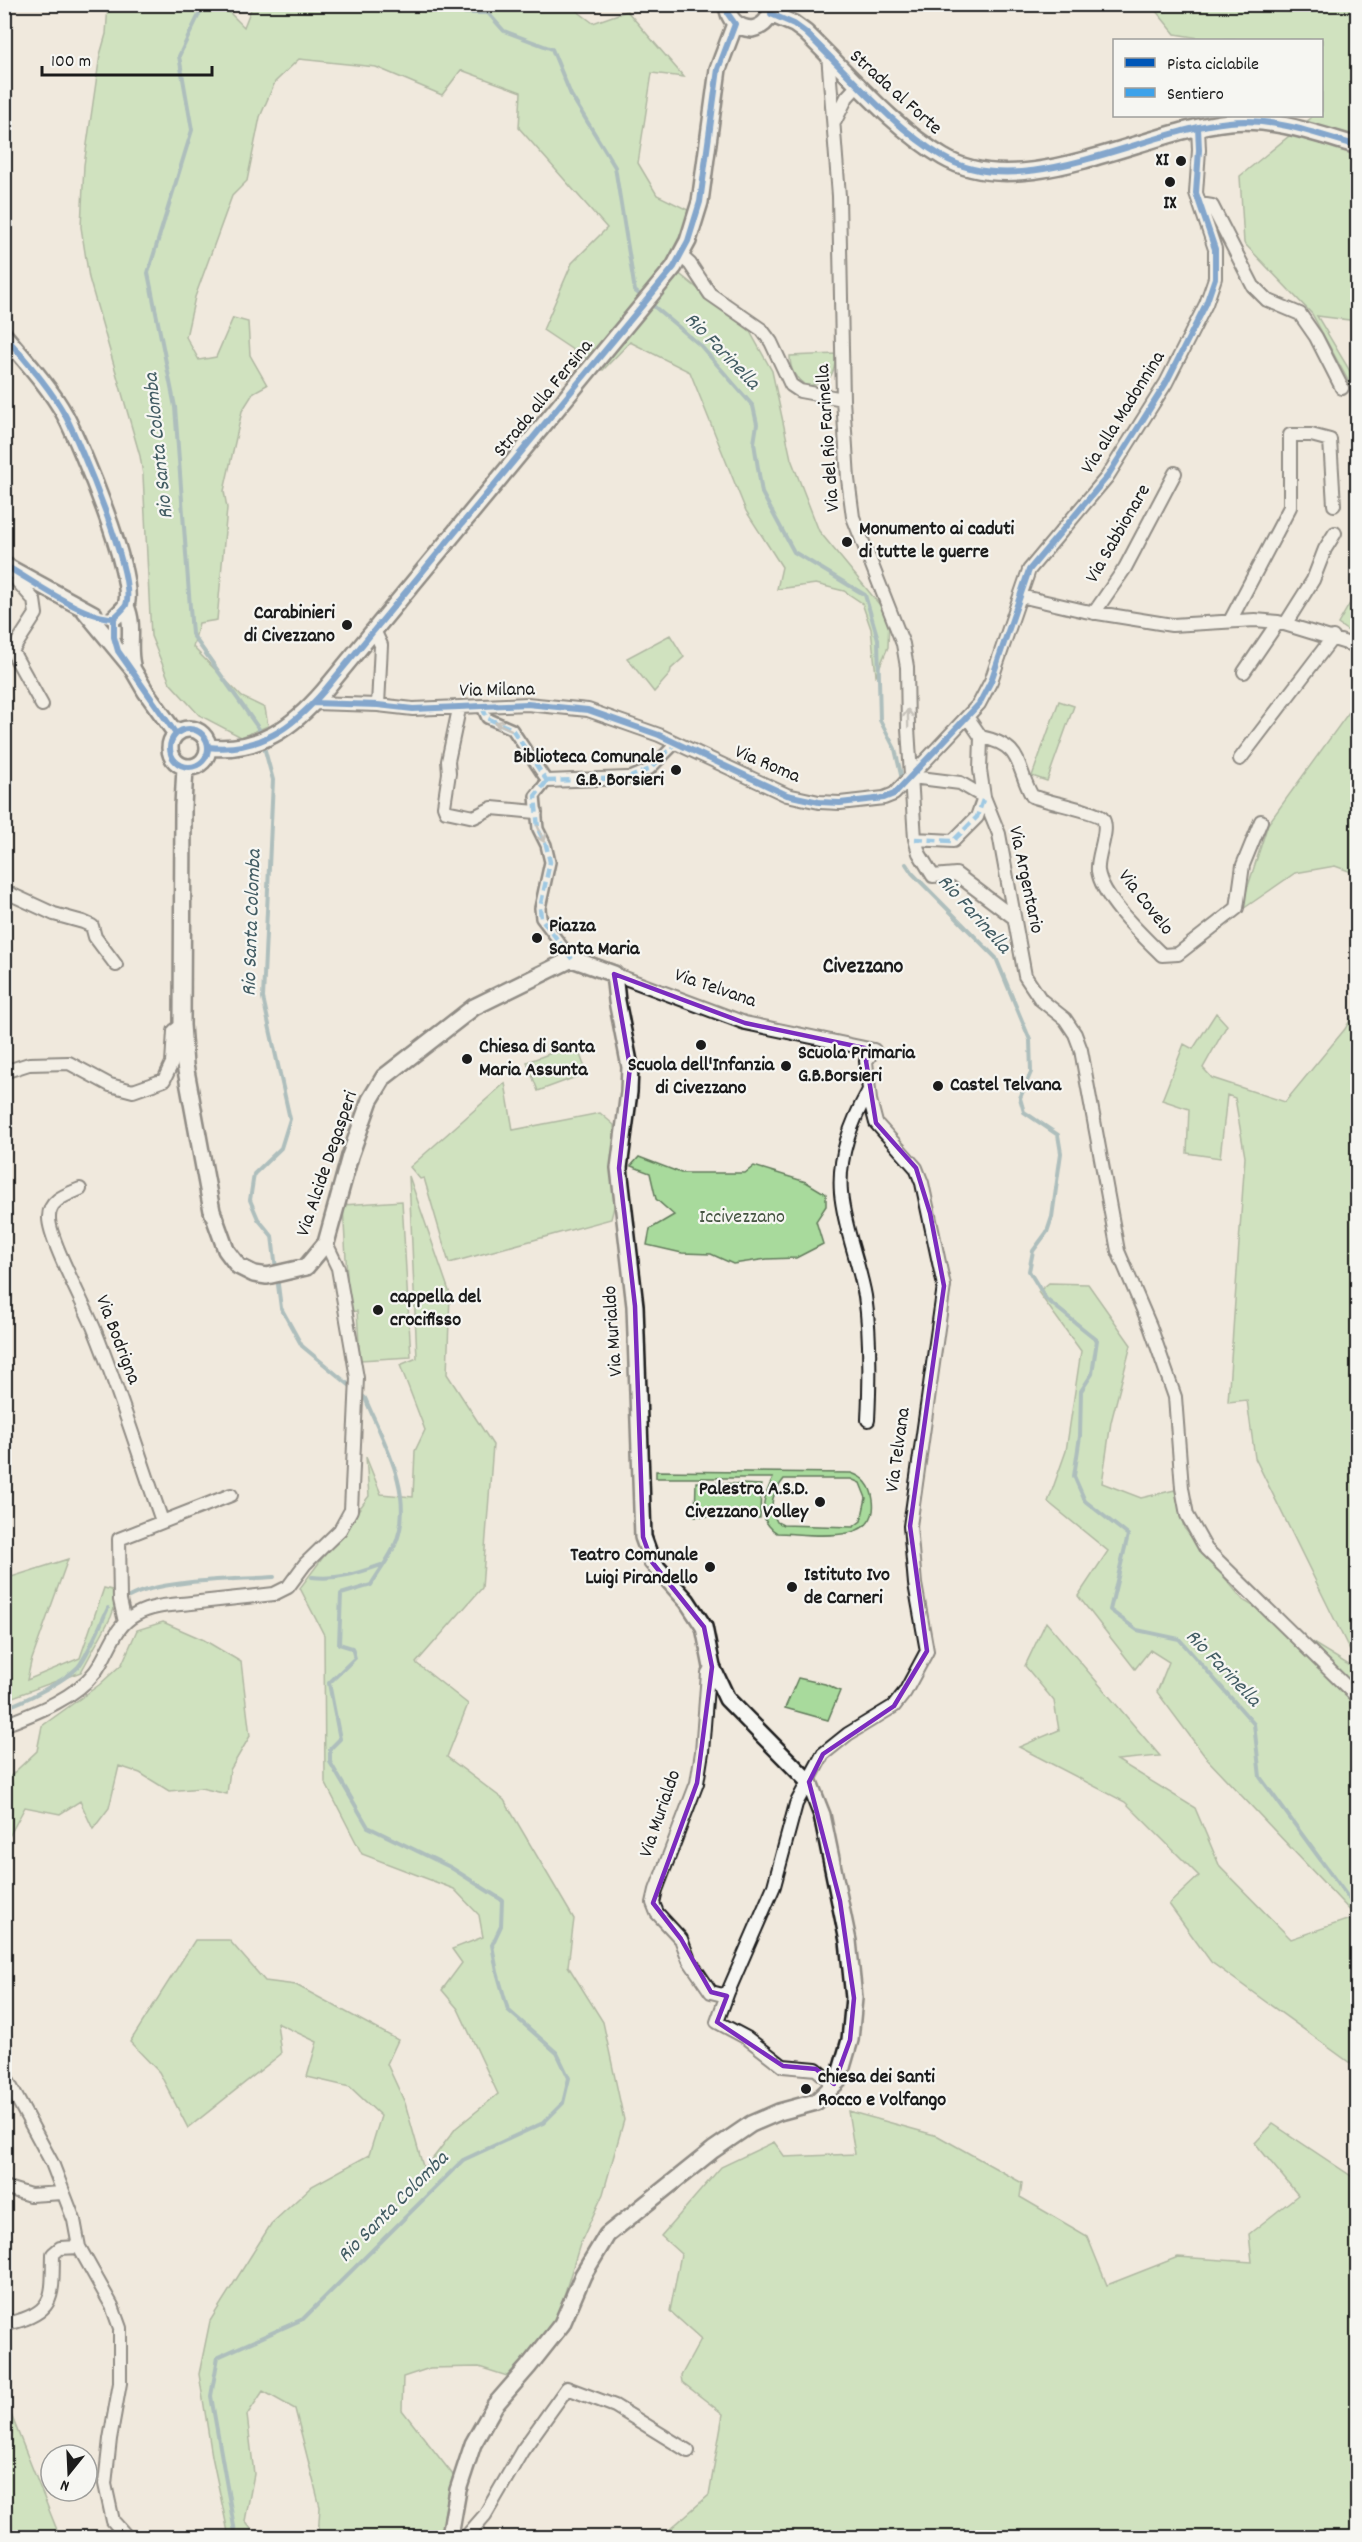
<svg xmlns="http://www.w3.org/2000/svg" width="1362" height="2542" viewBox="0 0 1362 2542" font-family="Dekko,sans-serif">
<style>
.green{fill:#a8da9c;stroke:#627b5c;stroke-width:1.5;fill-rule:evenodd}
.lines{fill:none;stroke-linecap:round;stroke-linejoin:round}
.stream{stroke:#5d8a96;stroke-width:4}
.pedestrian-casing{stroke:#1c1c1c;stroke-width:14}
.minor-casing{stroke:#1c1c1c;stroke-width:16}
.tertiary-casing{stroke:#1c1c1c;stroke-width:20}
.pedestrian{stroke:#f6f6f2;stroke-width:9}
.minor{stroke:#f6f6f2;stroke-width:12}
.tertiary{stroke:#f6f6f2;stroke-width:15}
.quiet{stroke:#3da2ea;stroke-width:4.5;stroke-dasharray:9 4.5;stroke-linecap:butt}
.cycleway-casing{stroke:#f6f6f2;stroke-width:10}
.cycleway{stroke:#0057b8;stroke-width:6}
.oneway{stroke:#949492}
.marked{fill:none;stroke:#7b2cbf;stroke-width:4.5;stroke-linejoin:round}
.poi-dot{fill:#1c1c1c;stroke:#f6f6f2;stroke-width:2}
.labels{text-anchor:middle;dominant-baseline:central;stroke-width:4.5;stroke-linejoin:round;paint-order:stroke}
.street-label{font-size:20px;fill:#1c1c1c;stroke:#f6f6f2}
.poi-label{font-size:20px;font-weight:bold;fill:#1c1c1c;stroke:#f6f6f2;text-anchor:start}
.park-label{font-size:20px;fill:#465542;stroke:#f6f6f2}
.water-label{font-size:21px;font-style:italic;fill:#425c63;stroke:#f6f6f2}
.quarter-label{font-size:22px;font-weight:bold;fill:#1c1c1c;stroke:#f6f6f2}
</style>
<rect width="100%" height="100%" fill="#f0e9dd"/>
<filter id="ink" filterUnits="userSpaceOnUse"><feTurbulence type="fractalNoise" baseFrequency=".0167" numOctaves="2"/><feDisplacementMap in="SourceGraphic" scale="12" xChannelSelector="R" yChannelSelector="G"/><feConvolveMatrix kernelMatrix="1 2 1 2 8 2 1 2 1" color-interpolation-filters="sRGB"/></filter>
<g filter="url(#ink)">
<path class="green" d="M253 4 569 5 593 23 627 11 684 77 652 73 638 163 657 195 692 212 666 263 749 330 772 371 791 459 819 531 889 616 888 647 876 675 871 629 862 603 844 591 816 584 777 589 782 567 746 511 690 372 630 342 603 370 543 330 572 263 607 228 519 128 521 92 461 70 442 95 376 67 299 59 275 82 260 117 247 181 232 196 195 297 186 337 199 360 216 357 233 318 248 322 250 355 267 385 254 392 242 411 224 491 227 508 217 620 199 623 193 647 242 697 265 708 268 726 241 737 199 715 170 683 151 636 143 475 140 456 89 278 81 227 84 165 100 55 106 34 108 5H222L244 27Z
M1151 5H1357V328V321L1317 316 1351 373 1357 372V397L1312 314 1244 243 1240 176 1311 118 1310 116H1322V40H1211L1175 34Z
M836 354C835 377 829 384 806 386 795 377 790 371 790 356Z
M1357 591 1358 637H1357L1338 624Z
M670 635 684 657 671 669 670 674 654 692 627 658Z
M1059 701 1074 706 1047 781 1032 776Z
M1357 701V874L1335 866 1295 873 1240 911 1268 824Z
M1357 1008V1665L1255 1458 1247 1400 1228 1402 1245 1157 1235 1098 1227 1095 1220 1158 1187 1153 1189 1109 1162 1100 1184 1044 1193 1049 1216 1013 1227 1025 1203 1068 1212 1078 1285 1102 1345 1029Z
M576 1044 587 1073 538 1091 527 1062Z
M505 1083 513 1130 600 1113 614 1125 616 1199 611 1219 449 1263 424 1178 420 1179 410 1167Z
M639 1157 681 1173H745L754 1166 806 1182 826 1194V1206L816 1221 823 1244 796 1258 767 1259 733 1264 711 1254 682 1253 647 1245 650 1229 674 1215 656 1199 650 1173 631 1166Z
M409 1176 450 1294 447 1374 493 1445 482 1588 416 1663 468 1704 447 1757 504 1800 574 1919 568 1966 603 2022 624 2120 603 2194 580 2244 555 2325 507 2376 479 2367 430 2368 403 2377 402 2410 453 2475 444 2516 443 2537H318L320 2507 295 2409 263 2391 247 2415 254 2474 245 2521 257 2537H229L212 2456 199 2374 210 2321 271 2224 312 2186 369 2155 381 2116 350 2087 307 2077 317 2042 277 2023 281 2054 188 2128 159 2072 130 2042 195 1940H229L265 1981 296 1985 398 2040 387 2064 405 2103 424 2170 456 2128 498 2094 458 2009 442 1990 462 1963 452 1949 483 1937 479 1915 454 1889 362 1854 325 1782 324 1635 300 1588 369 1496 366 1457 381 1494 413 1497 415 1451 425 1430 400 1365 417 1358Z
M402 1201 411 1357 360 1360 357 1311 349 1312 343 1205Z
M1049 1283 1088 1284 1131 1345 1111 1422 1102 1483 1141 1498 1175 1490 1184 1528 1243 1600 1357 1670V2068L1211 1962 1169 1904 1199 1876 1125 1802 1019 1747 1059 1730 1054 1701 1025 1666 1046 1622 1160 1756 1117 1760 1195 1808 1220 1867 1291 1939 1356 1917 1207 1759 1157 1692 1169 1662 1150 1650 1135 1669 1078 1596 1108 1551 1048 1502 1066 1451 1081 1351 1038 1292Z
M656 1471 851 1473C864 1477 871 1485 873 1500 880 1548 806 1533 777 1533 755 1519 764 1496 773 1478H656ZM784 1479H851L860 1483 866 1498 861 1521 853 1527 783 1525 777 1522C768 1505 772 1494 784 1479Z
M696 1482 761 1485 760 1518 695 1516Z
M68 1559 31 1662 27 1680 80 1658 104 1588 120 1592 111 1617 81 1672 5 1700V1579Z
M163 1622 204 1640 241 1662 250 1736 230 1770 227 1794 201 1788 169 1791 140 1773 119 1766 109 1808 93 1829 80 1801 60 1814 25 1807 5 1844V1781L37 1751 42 1726 99 1685 122 1664 137 1630Z
M798 1678 825 1684 840 1691 828 1720 785 1708Z
M848 2111 938 2136 1022 2183 1020 2197 1087 2236 1107 2285 1178 2257 1252 2262 1249 2234 1298 2195 1255 2143 1273 2124 1357 2180V2537H661L709 2495 723 2414 682 2382 681 2376 701 2339 670 2311 681 2254 661 2236 721 2167 774 2142 785 2157 855 2154Z
M5 2408 10 2412 57 2530 53 2537H5Z"/>
<g class="lines">
<path class="stream" d="M204 4 179 56 192 130 148 273 175 407 192 634 259 729 261 736
M441 4 452 13H488L504 31 552 49 571 95 615 167 635 291 644 298
M650 303 700 345 753 406 757 424 754 443 762 493 794 552 865 595 878 639 880 720 895 749 902 779
M263 743 273 780 263 998 290 1119 281 1148 254 1174 250 1200 258 1219 272 1236 276 1269
M906 864 912 873 996 958 1030 1040 1031 1072 1020 1098 1024 1112 1058 1135 1061 1153 1052 1217 1047 1232 1033 1251 1029 1271 1046 1299 1097 1340 1092 1374 1081 1391 1080 1436 1074 1476 1085 1501 1128 1535 1110 1610 1137 1630 1179 1639 1254 1724 1260 1777 1358 1911
M277 1277 281 1308 302 1346 354 1389
M312 1577C338 1580 358 1573 381 1565
M129 1597C161 1579 236 1580 274 1577
M4 1708C24 1702 64 1681 78 1667 88 1655 101 1623 108 1608
M236 2538 211 2396 218 2357 303 2319 463 2160 543 2123 563 2103 569 2078 557 2053 508 2010 497 1972 492 1945 501 1926 502 1900 450 1867 368 1827 330 1762V1749L340 1739 329 1683 355 1658 352 1648 339 1644 341 1594 371 1585C379 1571 392 1555 397 1540 414 1492 383 1441 365 1398L360 1394"/>
<g class="pedestrian-casing">
<path id="pedestrian" d="M482 707 487 718 512 729 547 781 535 796 538 829 546 845 550 862 540 908 541 918 572 959
M628 778 650 769 676 743"/>
</g>
<g class="minor-casing">
<path id="minor" d="M828 54 839 196 843 399 848 479 853 517 903 644 907 667 908 728 915 839 919 853 933 876 956 874 1013 917
M835 121 847 97 859 84
M1200 204 1212 206 1253 286 1267 300 1300 314 1316 337 1342 388
M681 256 690 264 710 294 762 330 771 342 791 385 800 391 843 399
M20 573 18 582 34 600 36 614 12 651 42 705
M1020 596 1085 611 1172 625 1255 620 1278 622 1353 645
M1094 613 1125 568 1175 473
M1230 621 1290 507V435H1311L1330 440 1334 505
M1286 623 1313 580 1325 549 1335 533
M374 630 381 645 378 705
M1244 672 1278 622
M313 703 378 705 413 709 527 704 588 710 659 735 787 795 819 802 840 803 884 798 894 794 979 704 991 681 1029 570 1107 477 1166 383 1206 304 1215 278V249L1196 193 1199 150 1198 127
M459 709 448 761 449 773 444 806 446 811 474 817 492 808 536 812
M981 737C1024 746 1015 765 1032 796 1047 802 1095 811 1102 818 1111 828 1096 857 1098 871 1102 898 1143 936 1162 955L1178 954 1237 908 1243 865 1261 821
M1240 759 1333 637
M912 777 960 783 984 797 999 834 1025 976 1041 1000 1065 1019 1075 1034 1081 1050 1118 1251 1150 1326 1175 1397 1182 1488 1187 1515 1206 1549 1358 1698
M547 781 628 778
M915 839 953 841 977 817 984 797 980 770 981 737 968 718
M4 891 54 914 83 922 92 926 95 937 116 965
M614 974 745 1023 874 1050 866 1061 870 1100 876 1123 916 1168 922 1183 944 1286 910 1526 915 1584 927 1651 905 1692 894 1706 848 1734 823 1754 796 1804 774 1886 728 1992 723 1995 711 1992 689 1960 681 1939 657 1913 653 1903 656 1890 697 1783 702 1752 708 1673 712 1667
M4 1072 29 1064 69 1063 110 1085 133 1091 164 1080 172 1063 174 1031 182 1025
M868 1092C851 1123 838 1156 841 1193 844 1228 859 1262 865 1296 871 1337 870 1379 868 1420
M80 1189C66 1195 49 1200 49 1217 48 1238 86 1308 95 1331 120 1393 140 1458 162 1521
M125 1622 120 1600 119 1539 231 1495
M4 1725C35 1713 74 1699 95 1672 110 1652 113 1626 137 1614 153 1605 174 1605 191 1603 219 1600 246 1597 274 1594L288 1587 305 1564 340 1530 351 1510 357 1378 338 1268 326 1243
M728 1992 717 2022 747 2038 783 2066 816 2069 834 2084
M4 2074 52 2163 74 2220 79 2247 112 2306 120 2328V2383L110 2439 105 2484 113 2521 128 2538
M4 2187 30 2195 63 2193
M4 2318 11 2323C57 2312 52 2294 53 2254L60 2248 79 2247
M465 2538 485 2515 522 2451 567 2388 615 2406 688 2451"/>
</g>
<g class="tertiary-casing">
<path id="tertiary" d="M727 4C728 20 737 28 752 29 765 26 771 18 772 4
M771 14 794 24 805 32C849 74 891 126 943 157 1022 204 1145 130 1229 122 1272 117 1317 134 1358 146
M4 335C25 360 49 386 65 415 80 444 137 578 126 605 124 609 118 614 114 618
M4 565 94 614
M126 606C135 626 127 645 132 665
M85 611 132 668 146 692 176 734
M170 748a19 19 0 1 1 38 0a19 19 0 1 1-38 0Z
M208 747C258 753 293 727 324 691L674 267 688 241 700 202 718 69 735 24
M185 767 183 806 182 1025 185 1065 212 1211 226 1250 238 1266 254 1274 267 1276 306 1267 326 1243 350 1156 370 1100 384 1077 474 1007 572 959 614 974 617 1001 630 1067 629 1092 619 1168 635 1306 643 1537 652 1562 687 1601 704 1627 712 1667 727 1699 809 1782 822 1815 848 1941 854 1998 850 2040 838 2081 816 2102 779 2112 751 2124 713 2150 607 2235 583 2275 562 2324 528 2367 495 2405 473 2444 458 2490 451 2530 453 2538"/>
</g>
<use href="#pedestrian" class="pedestrian"/>
<use href="#minor" class="minor"/>
<use href="#tertiary" class="tertiary"/>
<path class="quiet" d="M482 707 487 718 512 729 547 781
M547 781 535 796 538 829 546 845 550 862 540 908 541 918 572 959
M547 781 628 778 650 769 676 743
M915 839 953 841 977 817 984 797"/>
<g class="cycleway-casing">
<path id="cycleway" d="M772 4 771 14 794 24 805 32C849 74 891 126 943 157 1022 204 1145 130 1229 122 1272 117 1317 134 1358 146
M4 335C25 360 49 386 65 415 80 444 137 578 126 605 124 609 118 614 114 618
M4 565C32 580 84 619 114 618
M114 618V637L118 651 176 734
M313 703 378 705 413 709 527 704 588 710 659 735 787 795 819 802 840 803 884 798 894 794 979 704 991 681 1029 570 1107 477 1166 383 1206 304 1215 278V249L1196 193 1199 150 1198 127
M170 748a19 19 0 1 1 38 0a19 19 0 1 1-38 0Z
M208 747C258 753 293 727 324 691L674 267 688 241 700 202 718 69 735 24 728 14 727 4"/>
</g>
<use href="#cycleway" class="cycleway"/>
</g>
<defs><path id="oneway-shaft" d="M-6 0H5M1.5-3L5.5 0L1.5 3" fill="none" stroke-width="1.6" stroke-linecap="round" stroke-linejoin="round" transform="scale(1.5)"/></defs>
<g class="oneway">
<use href="#oneway-shaft" transform="translate(908 718) rotate(-91)"/>
<use href="#oneway-shaft" transform="translate(503 726) rotate(-154)"/>
<use href="#oneway-shaft" transform="translate(541 834) rotate(67)"/>
</g>
</g>
<path d="M0 0H1362V2542H0ZM614 974 745 1023 874 1050 866 1061 876 1123 916 1168 930 1213 944 1286 910 1526 927 1651 894 1706 823 1754 809 1782 840 1901 854 1998 850 2040 834 2084 816 2069 783 2066 717 2022 727 1996 711 1992 681 1939 653 1903 697 1783 712 1667 704 1627 652 1562 643 1537 635 1306 619 1168 630 1067Z" fill="#f0e9dd" fill-opacity=".55" fill-rule="evenodd"/>
<path class="marked" d="M614 974 745 1023 874 1050 866 1061 876 1123 916 1168 930 1213 944 1286 910 1526 927 1651 894 1706 823 1754 809 1782 840 1901 854 1998 850 2040 834 2084 816 2069 783 2066 717 2022 727 1996 711 1992 681 1939 653 1903 697 1783 712 1667 704 1627 652 1562 643 1537 635 1306 619 1168 630 1067Z"/>
<g class="poi-dot">
<circle cx="1181" cy="161" r="6"/>
<circle cx="1170" cy="182" r="6"/>
<circle cx="847" cy="542" r="6"/>
<circle cx="347" cy="625" r="6"/>
<circle cx="676" cy="770" r="6"/>
<circle cx="537" cy="938" r="6"/>
<circle cx="701" cy="1045" r="6"/>
<circle cx="467" cy="1059" r="6"/>
<circle cx="786" cy="1066" r="6"/>
<circle cx="938" cy="1086" r="6"/>
<circle cx="378" cy="1310" r="6"/>
<circle cx="820" cy="1502" r="6"/>
<circle cx="710" cy="1567" r="6"/>
<circle cx="792" cy="1587" r="6"/>
<circle cx="806" cy="2089" r="6"/>
</g>
<g class="labels">
<g class="street-label">
<text transform="translate(895 93) rotate(42)">Strada al Forte</text>
<text transform="translate(544 399) rotate(-51)">Strada alla Fersina</text>
<text transform="translate(1124 413) rotate(-58)">Via alla Madonnina</text>
<text transform="translate(829 438) rotate(-94)">Via del Rio Farinella</text>
<text transform="translate(1119 534) rotate(-60)">Via Sabbionare</text>
<text transform="translate(497 691) rotate(-1)">Via Milana</text>
<text transform="translate(767 765) rotate(23)">Via Roma</text>
<text transform="translate(1025 880) rotate(78)">Via Argentario</text>
<text transform="translate(1145 903) rotate(52)">Via Covelo</text>
<text transform="translate(715 989) rotate(19)">Via Telvana</text>
<text transform="translate(328 1164) rotate(-71)">Via Alcide Degasperi</text>
<text transform="translate(614 1331) rotate(-94)">Via Murialdo</text>
<text transform="translate(117 1340) rotate(69)">Via Bodrigna</text>
<text transform="translate(899 1450) rotate(-82)">Via Telvana</text>
<text transform="translate(661 1814) rotate(-71)">Via Murialdo</text>
</g>
<g class="poi-label">
<text x="1169" y="161" text-anchor="end">XI</text>
<text x="1170" y="204" text-anchor="middle">IX</text>
<text x="859" y="530">Monumento ai caduti<tspan x="859" dy="23">di tutte le guerre</tspan></text>
<text x="335" y="614" text-anchor="end">Carabinieri<tspan x="335" dy="23">di Civezzano</tspan></text>
<text x="664" y="758" text-anchor="end">Biblioteca Comunale<tspan x="664" dy="23">G.B. Borsieri</tspan></text>
<text x="549" y="927">Piazza<tspan x="549" dy="23">Santa Maria</tspan></text>
<text x="479" y="1048">Chiesa di Santa<tspan x="479" dy="23">Maria Assunta</tspan></text>
<text x="798" y="1054">Scuola Primaria<tspan x="798" dy="23">G.B.Borsieri</tspan></text>
<text x="701" y="1066" text-anchor="middle">Scuola dell'Infanzia<tspan x="701" dy="23">di Civezzano</tspan></text>
<text x="950" y="1086">Castel Telvana</text>
<text x="390" y="1298">cappella del<tspan x="390" dy="23">crocifisso</tspan></text>
<text x="808" y="1490" text-anchor="end">Palestra A.S.D.<tspan x="808" dy="23">Civezzano Volley</tspan></text>
<text x="698" y="1556" text-anchor="end">Teatro Comunale<tspan x="698" dy="23">Luigi Pirandello</tspan></text>
<text x="804" y="1576">Istituto Ivo<tspan x="804" dy="23">de Carneri</tspan></text>
<text x="818" y="2078">chiesa dei Santi<tspan x="818" dy="23">Rocco e Volfango</tspan></text>
</g>
<g class="park-label">
<text x="742" y="1218">Iccivezzano</text>
</g>
<g class="water-label">
<text transform="translate(721 352) rotate(46)">Rio Farinella</text>
<text transform="translate(160 446) rotate(-96)">Rio Santa Colomba</text>
<text transform="translate(973 915) rotate(48)">Rio Farinella</text>
<text transform="translate(253 923) rotate(-88)">Rio Santa Colomba</text>
<text transform="translate(1222 1669) rotate(46)">Rio Farinella</text>
<text transform="translate(394 2208) rotate(-45)">Rio Santa Colomba</text>
</g>
<g class="quarter-label">
<text x="863" y="967">Civezzano</text>
</g>
</g>
<rect width="1362" height="2542" fill="none" stroke="#f6f6f2" stroke-width="24"/>
<rect x="12" y="12" width="1338" height="2518" fill="none" stroke="#1c1c1c" stroke-width="2" filter="url(#ink)"/>
<rect x="1113" y="39" width="210" height="78" fill="#f6f6f2" stroke="#9f9f9c" stroke-width="1.5"/>
<rect x="1125" y="58" width="30" height="9" fill="#0057b8" stroke="#9f9f9c" stroke-width="1.5"/>
<text x="1167" y="69" font-size="18" fill="#1c1c1c">Pista ciclabile</text>
<rect x="1125" y="88" width="30" height="9" fill="#3da2ea" stroke="#9f9f9c" stroke-width="1.5"/>
<text x="1167" y="99" font-size="18" fill="#1c1c1c">Sentiero</text>
<g transform="translate(69 2473) rotate(198)"><circle r="28" fill="#f6f6f2" stroke="#9f9f9c" stroke-width="1.5"/>
<path d="M0-4.5L10 22L0 15L-10 22Z" fill="#1c1c1c"/>
<text y="-9" font-size="16" font-weight="bold" text-anchor="middle" fill="#1c1c1c">N</text>
</g>
<path d="M42 66v9h170v-9" fill="none" stroke="#1c1c1c" stroke-width="3"/>
<text x="51" y="66" font-size="18" fill="#1c1c1c" stroke="#f6f6f2" stroke-width="4.5" paint-order="stroke">100 m</text>
</svg>
